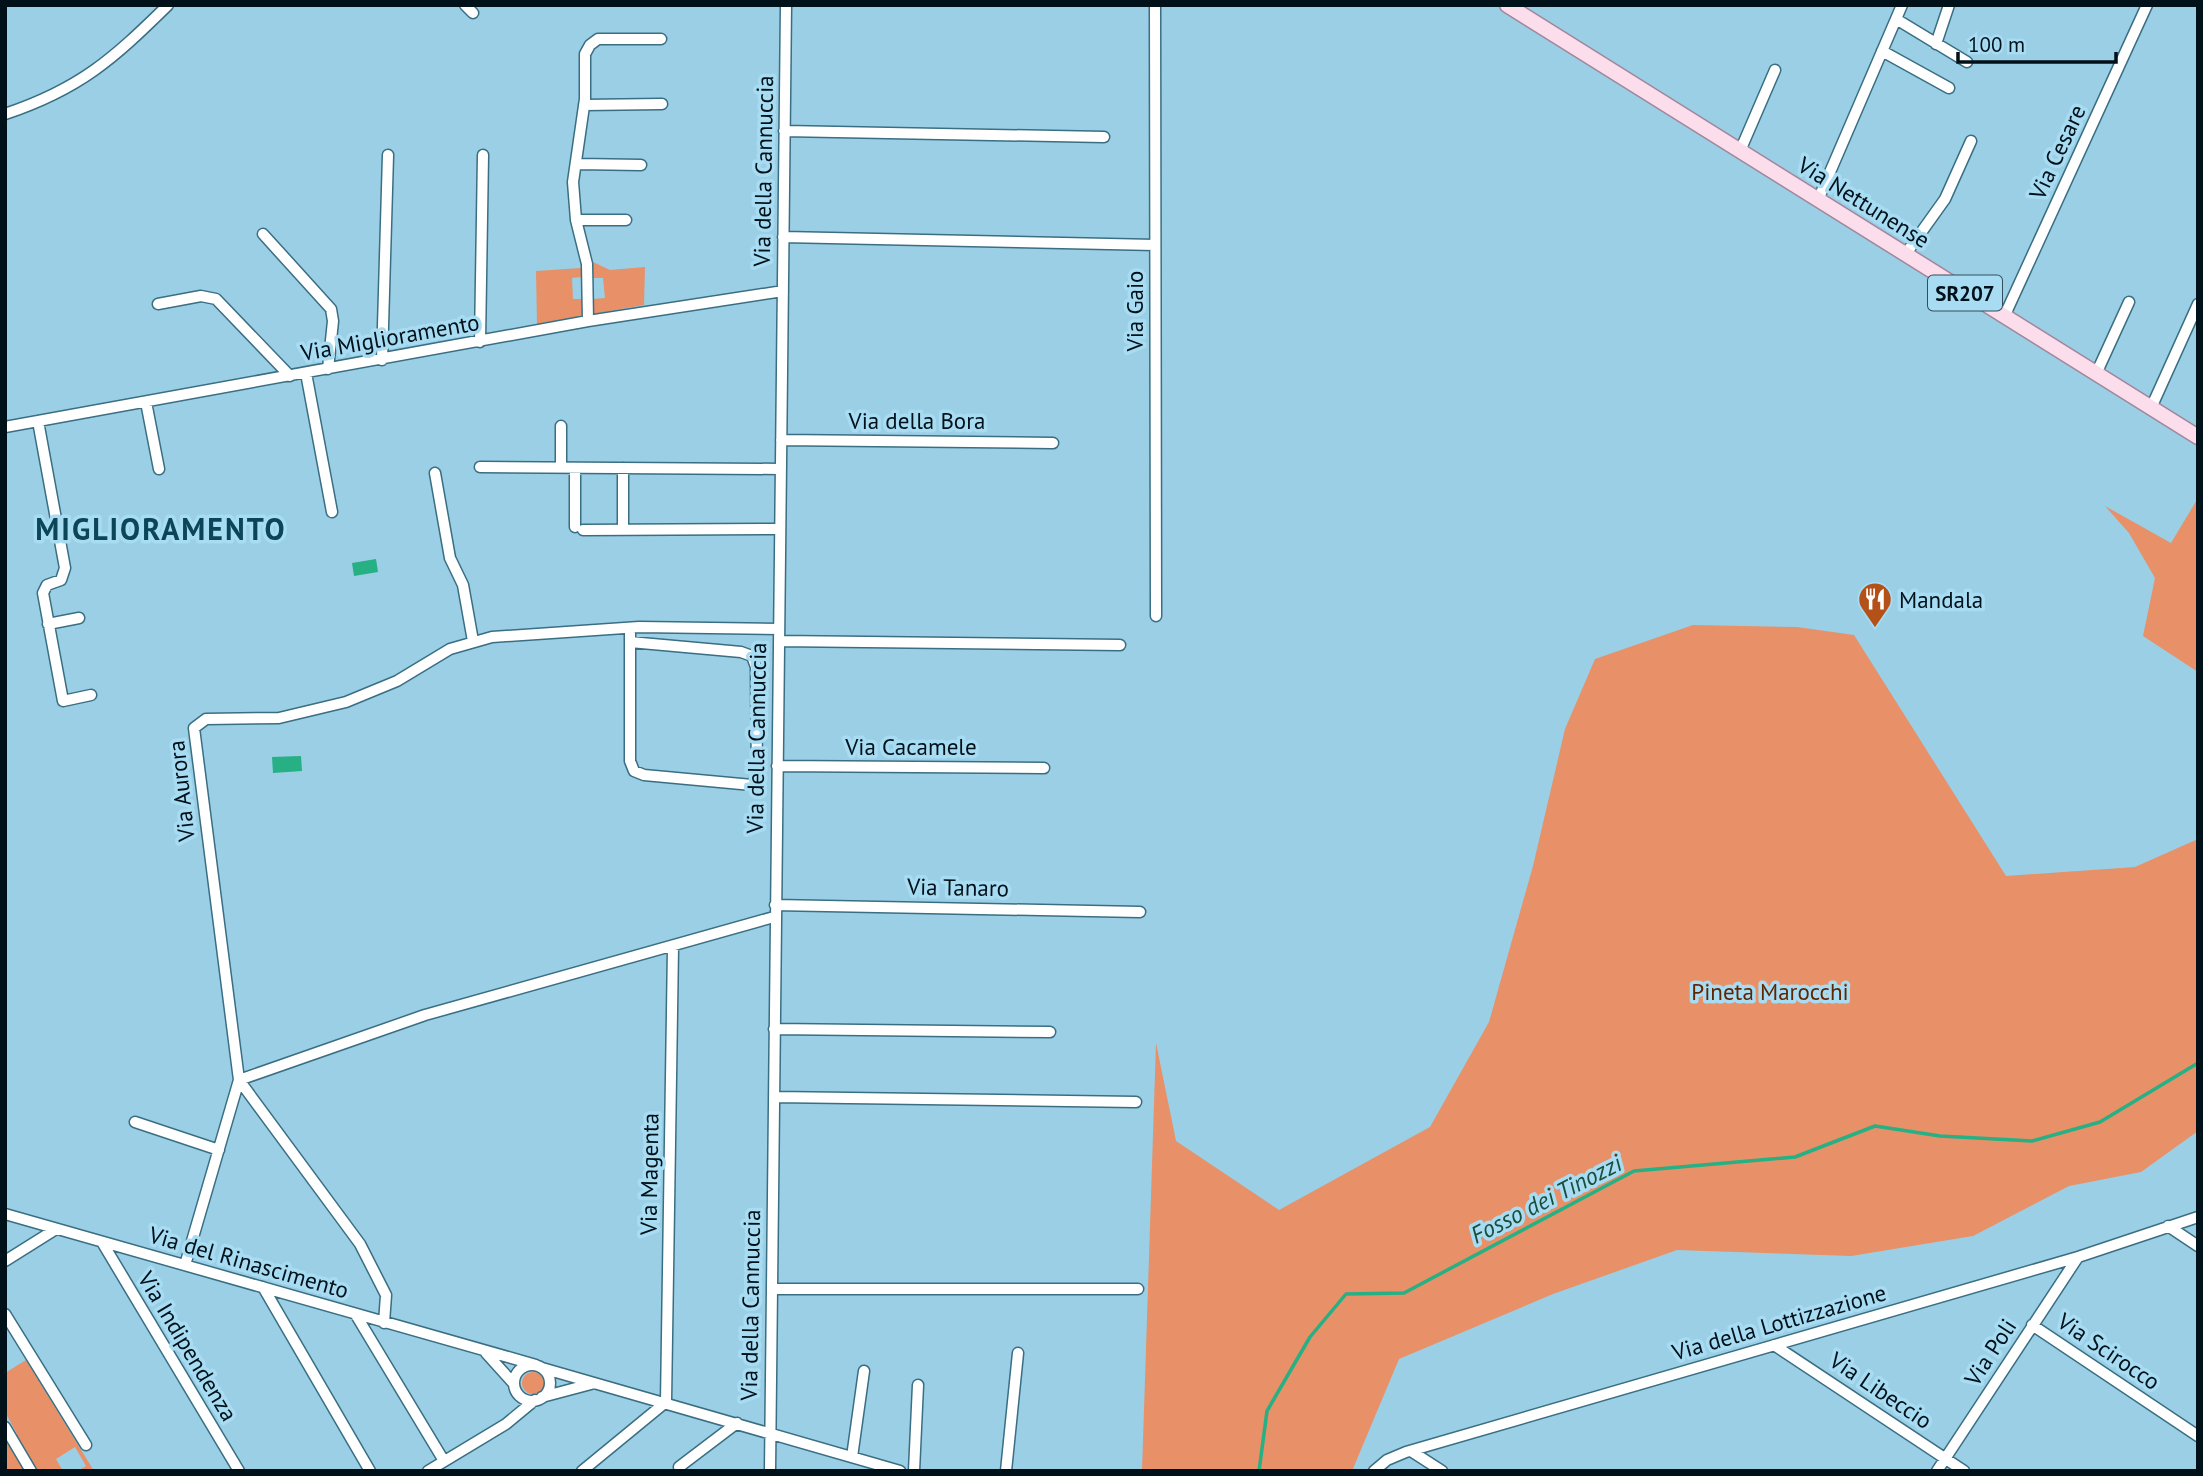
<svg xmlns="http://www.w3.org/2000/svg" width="2203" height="1476" viewBox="0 0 2203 1476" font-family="'PT Sans',sans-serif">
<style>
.green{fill:#e89067}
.water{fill:#26b084}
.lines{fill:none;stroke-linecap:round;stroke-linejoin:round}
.stream{stroke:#26b084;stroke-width:3.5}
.minor-casing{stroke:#3a6e82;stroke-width:13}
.major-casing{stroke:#a1879a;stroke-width:17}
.minor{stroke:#fff;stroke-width:10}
.major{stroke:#fbddec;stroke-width:14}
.labels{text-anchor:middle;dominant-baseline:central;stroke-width:7;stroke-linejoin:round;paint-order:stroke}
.shield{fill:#a7dcf3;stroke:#324e5a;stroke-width:2}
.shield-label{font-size:21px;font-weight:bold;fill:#001119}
.street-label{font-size:23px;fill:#001119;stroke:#a7dcf3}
.poi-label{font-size:23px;fill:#001119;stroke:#a7dcf3;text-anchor:start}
.park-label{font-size:23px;fill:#602400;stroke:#a7dcf3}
.water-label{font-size:24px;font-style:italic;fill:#1a4e3b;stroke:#a7dcf3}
.district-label{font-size:30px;font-weight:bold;letter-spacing:2px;fill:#0c4558;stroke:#a7dcf3}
</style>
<rect width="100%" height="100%" fill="#9acfe6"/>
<path class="green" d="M593 262 610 270 645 267 644 305 593 314V299L605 298 603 278H593Z
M581 268V277L572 278 573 299H581L582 316 537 324 536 271Z
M2198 498V672L2143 636 2155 578 2129 533 2105 506 2171 543Z
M1693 625 1797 627 1854 635 2006 876 2135 867 2198 839V1131L2141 1172 2069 1186 1973 1236 1851 1256 1677 1250 1553 1294 1399 1359 1352 1471H1142L1156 1043 1176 1141 1279 1210 1430 1127 1489 1022 1533 866 1565 729 1595 659Z
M26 1360 94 1471H78L86 1466 75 1447 56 1459 63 1471H5V1442L17 1434 5 1412V1373Z
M522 1383a11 11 0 1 1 22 0a11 11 0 1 1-22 0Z"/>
<path class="water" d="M376 559 378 572 354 576 352 563Z
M301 756 302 771 273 773 272 757Z"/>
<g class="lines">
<path class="stream" d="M1259 1471 1267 1411 1310 1337 1346 1294 1404 1293 1634 1171 1795 1157 1875 1126 1940 1136 2032 1141 2100 1122 2198 1063"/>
<g class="minor-casing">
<path id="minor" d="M465 5 473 13
M1155 5 1156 616
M1896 19 1967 62
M1936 44 1949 5
M1882 51 1949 88
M584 105 662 104
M5 114C80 89 113 59 168 5
M784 131 1104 137
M1740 151 1775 70
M578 164 641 165
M1818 200 1902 5
M576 220H626
M263 234 331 309 333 321 328 369
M783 237 1155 245
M1905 255 1945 199 1971 141
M158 304 201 296 216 299 290 376
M2004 317 2147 5
M588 321 587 264 576 220 573 182 585 99V54L590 45 598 39H661
M480 342 483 155
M382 360 388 155
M306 373 332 512
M2096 374 2129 302
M146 402 159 469
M2151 408 2198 304
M38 421 65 568 61 580 47 585 43 593 63 701 91 695
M561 426V467
M5 427 588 321 783 291
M781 440 1053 443
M480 467 781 469
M575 468V527
M623 468V530
M435 473 450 558 463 585 473 641
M583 530 780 529
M48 624 79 618
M779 641 1120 645
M630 642 741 652 752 656 756 667 757 775 752 785 644 775 634 771 630 761V628
M777 766 1044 768
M775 905 1140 912
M774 1029 1050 1032
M239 1080 425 1015 774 917
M774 1097 1136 1102
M135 1122 219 1150
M5 1214 536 1365
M2168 1226 2198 1246
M102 1242 239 1471
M5 1261 56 1229
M185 1265 239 1080
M263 1287 370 1471
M772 1289H1138
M5 1314 86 1445
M356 1315 444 1461
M384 1323 386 1295 360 1244 239 1080 194 728 206 719 279 718 346 702 397 681 450 649 492 637 639 627 779 629
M2032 1325 2198 1436
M1774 1345 1964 1471
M486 1353 514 1384
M514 1383a18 18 0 1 1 36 0a18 18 0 1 1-36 0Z
M542 1368 900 1471
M542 1397 591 1384
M5 1427 31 1471
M1411 1451 1442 1471
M852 1457 864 1371
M679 1467 737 1423
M428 1471 506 1424 535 1400
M582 1471 666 1402 673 947
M770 1471 786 5
M914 1471 918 1385
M1006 1471 1018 1353
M1374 1471 1387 1460 1406 1452 2078 1257 2198 1217
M1937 1471 2078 1257"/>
</g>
<g class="major-casing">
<path id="major" d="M1507 5 2198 437"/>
</g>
<use href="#minor" class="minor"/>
<use href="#major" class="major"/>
</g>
<defs>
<g id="restaurant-pin" transform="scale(1.75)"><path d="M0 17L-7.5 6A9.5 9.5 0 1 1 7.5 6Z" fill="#b45118" stroke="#a7dcf3"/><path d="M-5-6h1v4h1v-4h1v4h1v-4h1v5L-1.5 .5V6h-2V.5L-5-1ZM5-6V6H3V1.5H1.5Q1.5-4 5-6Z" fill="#fff"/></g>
</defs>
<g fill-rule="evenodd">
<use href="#restaurant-pin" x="1875" y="599"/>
</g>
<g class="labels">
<rect class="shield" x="1928" y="275.5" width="74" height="35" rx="5"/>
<g class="shield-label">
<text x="1965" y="293">SR207</text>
</g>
<g class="street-label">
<text transform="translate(2057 152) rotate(-65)">Via Cesare</text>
<text transform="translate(763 171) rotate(-89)">Via della Cannuccia</text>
<text transform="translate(1864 202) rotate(32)">Via Nettunense</text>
<text transform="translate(1134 311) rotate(-90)">Via Gaio</text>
<text transform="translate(390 337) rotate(-10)">Via Miglioramento</text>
<text x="917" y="420">Via della Bora</text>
<text transform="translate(756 738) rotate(-89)">Via della Cannuccia</text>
<text x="911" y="746">Via Cacamele</text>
<text transform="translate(181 791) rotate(-96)">Via Aurora</text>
<text transform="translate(958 887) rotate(1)">Via Tanaro</text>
<text transform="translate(649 1174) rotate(-89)">Via Magenta</text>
<text transform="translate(249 1262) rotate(16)">Via del Rinascimento</text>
<text transform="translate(750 1305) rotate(-89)">Via della Cannuccia</text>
<text transform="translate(1779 1322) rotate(-16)">Via della Lottizzazione</text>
<text transform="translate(188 1346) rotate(59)">Via Indipendenza</text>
<text transform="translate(2109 1351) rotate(34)">Via Scirocco</text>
<text transform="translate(1990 1352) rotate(-57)">Via Poli</text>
<text transform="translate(1881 1390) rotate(34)">Via Libeccio</text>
</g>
<g class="poi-label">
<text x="1899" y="599">Mandala</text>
</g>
<g class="park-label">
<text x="1770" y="991">Pineta Marocchi</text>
</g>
<g class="water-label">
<text transform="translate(1546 1199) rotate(-27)">Fosso dei Tinozzi</text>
</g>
<g class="district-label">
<text x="161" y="528">MIGLIORAMENTO</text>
</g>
</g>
<rect width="2203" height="1476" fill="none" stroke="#001119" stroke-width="14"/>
<path d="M1958 52v10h158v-10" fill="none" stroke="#001119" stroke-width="3.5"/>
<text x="1968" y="52" font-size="21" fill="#001119" stroke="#a7dcf3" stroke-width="5" paint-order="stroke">100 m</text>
</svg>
